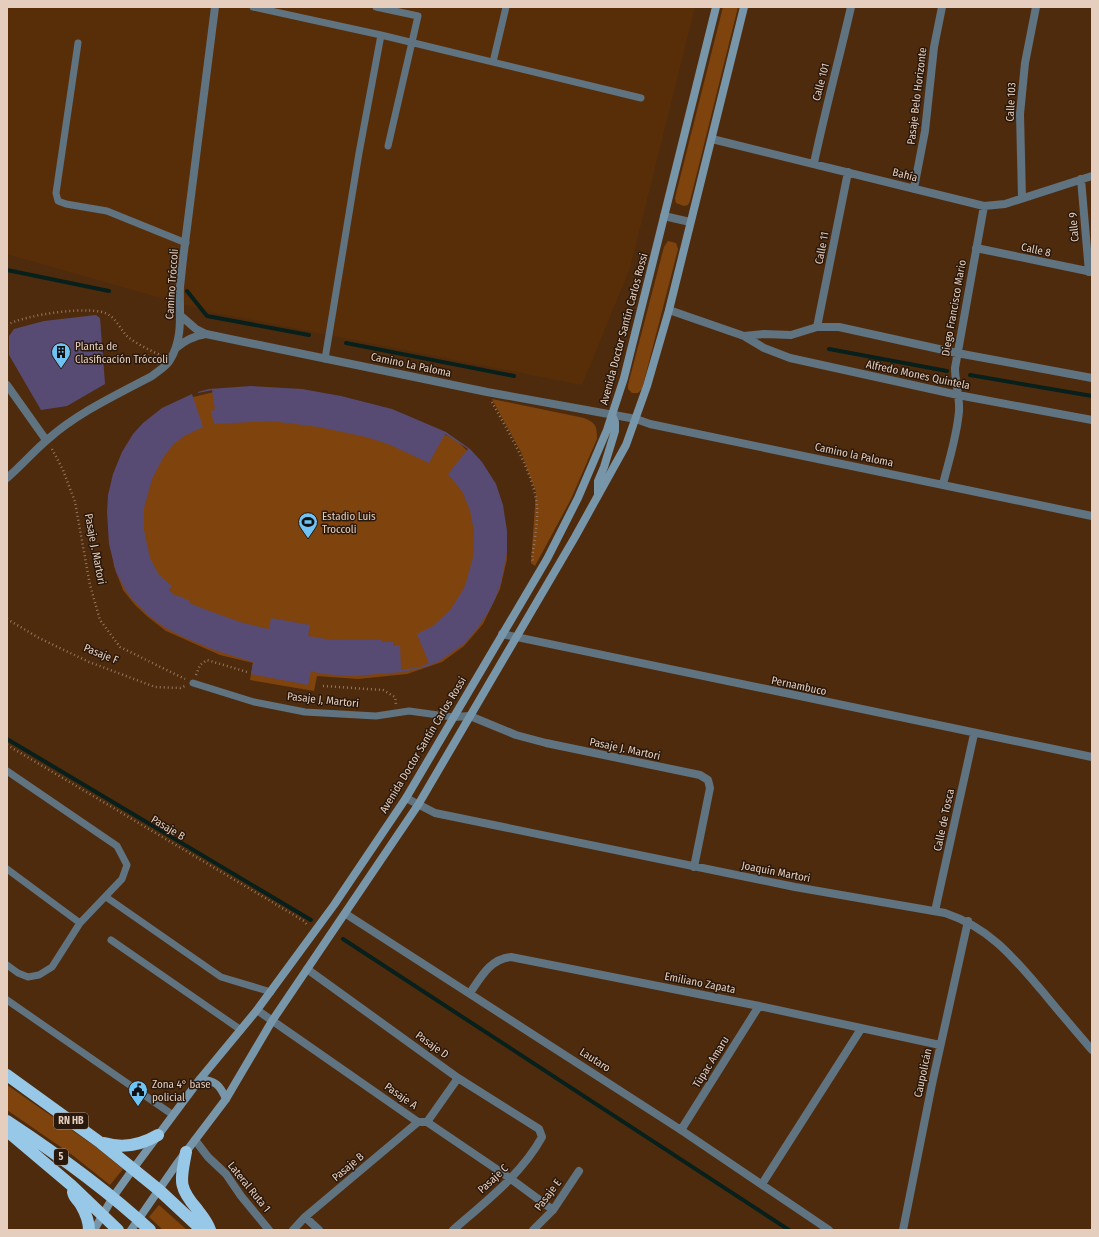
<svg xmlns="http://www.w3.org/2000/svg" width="1099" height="1237" viewBox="0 0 1099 1237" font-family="'Fira Sans Condensed',sans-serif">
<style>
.built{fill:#582e09}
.green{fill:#7f440e}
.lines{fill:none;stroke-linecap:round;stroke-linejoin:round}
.stream{stroke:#08201b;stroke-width:4}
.building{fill:#574b74}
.path{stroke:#95775f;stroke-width:2.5;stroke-dasharray:1 3;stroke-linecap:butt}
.lane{stroke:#607380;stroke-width:7}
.street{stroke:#607380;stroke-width:8}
.secondary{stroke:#7796aa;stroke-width:8}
.highway{stroke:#97c8e7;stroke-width:12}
.labels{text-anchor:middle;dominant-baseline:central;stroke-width:3;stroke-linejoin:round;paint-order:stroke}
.shield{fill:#29180c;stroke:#ad9789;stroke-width:1}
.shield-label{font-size:10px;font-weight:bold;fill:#e5cebe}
.street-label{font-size:11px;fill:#e5cebe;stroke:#29180c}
.poi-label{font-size:11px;fill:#e5cebe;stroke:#29180c;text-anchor:start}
</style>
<rect width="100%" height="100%" fill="#4f2b0d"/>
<path class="built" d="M7 7H695L630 268 582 385 207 311 7 254Z"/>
<path class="green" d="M723 7H738L690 201 688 205 684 206 676 203 675 198Z
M668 241 676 243 678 249 642 389 638 393H632L628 389V385L664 247Z
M214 392 390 411 455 439 485 468 506 533 507 559 500 589 483 624 464 646 442 662 407 674 358 679 317 676 314 691 250 680 253 663 220 655 166 631 148 617 135 605 123 590 114 566 111 546 185 399Z
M492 399 584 418C596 423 597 426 597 439L571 499 535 566 531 563 536 492 521 452Z
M7 1085 96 1147 123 1169 110 1185 71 1154 7 1110Z
M159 1205 187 1230H163L149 1217Z"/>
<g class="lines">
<path class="stream" d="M7 270 109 291
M187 291 207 316 309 335
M346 343 514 376
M829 349 947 371
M970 375 1092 396
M7 739 311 920
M343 939 789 1230"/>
</g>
<path class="building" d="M96 315 100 318 105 384 67 406 41 410 9 355V336L14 329 44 321Z
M251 386 302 389 341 396 392 409 446 432 470 449 482 462 496 484 503 505 507 531V552L501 583 495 599 489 611 477 629 464 644 438 662 425 667 403 672 353 676 323 674 311 671 308 685 251 674 253 662 214 650 181 636 164 627 149 616 132 599 125 589 116 572 109 544 107 512 108 495 113 474 122 452 133 434 143 423 162 408 192 394 203 427 184 436 174 444 164 456 152 479 144 508V530L150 558 159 575 172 586 169 590 176 596 183 597V598L190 601 189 603 204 609 240 622 264 628 269 629 271 618 310 625 308 636 332 640H382V642H393V646L400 645 401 670 420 667 429 663 417 634 433 626 451 609 464 588 467 579 473 557 474 532 470 510 462 491 448 474 468 449 445 434 429 463 388 444 366 437 319 427 271 421 214 424 211 411 215 410 212 390 198 393V392L209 389Z"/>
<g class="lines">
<path class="path" d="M7 325C23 315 95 304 109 315 117 320 121 330 127 336 136 344 152 351 162 356
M492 402C508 432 534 473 537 506 538 523 534 542 532 559L534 563
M52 449 63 470 75 502 90 585 100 620 120 647 185 679
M7 619 39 638 89 662 155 687 180 688 185 686
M196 675 200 665 207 660 247 672
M323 686 383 690 395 697 396 704
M7 745 304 921 308 926"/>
<path class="lane" d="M253 7 381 35 641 98
M376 7 418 16 388 146
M78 43 56 193 58 201 66 204 107 211 186 243
M493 62 506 7
M325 359 359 153 381 35
M193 683 254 702 305 712 376 716 409 711 453 717
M7 771 117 846 127 865 122 879 80 923 52 967 39 975 28 977 18 973 7 965
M7 869 80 923
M106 897 221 977 271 992
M111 940 241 1030
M7 1000 173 1115"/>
<path class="street" d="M712 139 984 206 1005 204 1092 176
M814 163C825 111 839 59 851 7
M1081 179 1089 272
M914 188 925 131 934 47 942 7
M1022 198 1020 114 1025 63 1036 7
M664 216 690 222
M976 248 1092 272
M669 310 744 336 764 334 791 335 817 327H839L957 353 1092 378
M181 316 196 329 206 334 487 392 636 419 650 424 1092 516
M817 327 848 172
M744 336 764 348 790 358 958 395 1092 420
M176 348C185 340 194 336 206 334
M7 385 46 440
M7 478C21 466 33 452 47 440 77 413 116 395 152 376 158 371 166 367 170 360 184 337 179 311 180 287 181 278 182 268 183 259L215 7
M943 484C949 460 957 436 959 411 960 397 955 383 955 368L984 206
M502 634 1092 757
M453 717 470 716 516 735 546 743 700 775 708 780 710 788 694 867
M406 798 435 813 795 887 945 913C990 928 1013 957 1043 992 1059 1012 1076 1031 1092 1050
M935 911 974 734
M346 914 681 1130 829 1230
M307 969 458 1078 539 1129 542 1137C521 1175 485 1202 453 1230
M470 993C481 977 490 959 511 957L759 1006 940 1045
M257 1010 418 1122H427L511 1179 553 1210
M427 1122 458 1078
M681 1130 759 1006
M195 1140 208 1157 226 1174 241 1196 269 1230
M762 1184 861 1029
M305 1217 319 1230
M293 1230 305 1217 418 1122
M533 1230 553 1210 579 1171
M903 1230 932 1084 968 921"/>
<path class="secondary" d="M598 494V481L604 467 615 431V422L612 415
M200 1079C216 1081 220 1085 226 1099
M94 1230 113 1197 133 1169 200 1079 257 1010 334 905 406 798 547 559 578 498 607 430 624 378 716 7
M131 1230 176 1165 226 1099 272 1021 418 805 575 537 626 445 647 386 669 310 744 7"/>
<path class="highway" d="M7 1075 101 1143 159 1190 202 1230
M7 1121C57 1154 106 1189 150 1230
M7 1131 71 1185 118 1230
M104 1143C124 1149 141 1145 158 1135
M186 1152C181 1180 177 1186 197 1209 202 1216 207 1221 210 1230
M73 1192C74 1198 78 1200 81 1205 85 1212 89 1222 89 1230"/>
</g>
<defs>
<g id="building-pin" transform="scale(1)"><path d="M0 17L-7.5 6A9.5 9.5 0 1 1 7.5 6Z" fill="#6fc2f4" stroke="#29180c"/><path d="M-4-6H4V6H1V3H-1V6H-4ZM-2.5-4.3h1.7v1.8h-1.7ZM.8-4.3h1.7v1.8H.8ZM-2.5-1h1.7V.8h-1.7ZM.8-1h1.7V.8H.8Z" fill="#111"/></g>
<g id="stadium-pin" transform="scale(1)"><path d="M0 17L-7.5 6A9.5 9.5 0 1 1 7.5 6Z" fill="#6fc2f4" stroke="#29180c"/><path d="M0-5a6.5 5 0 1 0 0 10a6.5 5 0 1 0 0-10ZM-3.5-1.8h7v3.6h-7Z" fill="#111"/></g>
<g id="civic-pin" transform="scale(1)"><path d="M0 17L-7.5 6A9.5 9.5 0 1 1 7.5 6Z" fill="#6fc2f4" stroke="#29180c"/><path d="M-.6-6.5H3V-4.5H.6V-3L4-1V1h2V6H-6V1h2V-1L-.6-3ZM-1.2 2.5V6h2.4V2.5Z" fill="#111"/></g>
</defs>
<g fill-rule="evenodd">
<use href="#building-pin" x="61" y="352"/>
<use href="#stadium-pin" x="308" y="522"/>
<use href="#civic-pin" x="138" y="1090"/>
</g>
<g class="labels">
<g class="shield">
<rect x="54" y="1113" width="34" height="16" rx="3"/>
<rect x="54" y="1149" width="14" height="16" rx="3"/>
</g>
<g class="shield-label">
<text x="71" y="1121">RN HB</text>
<text x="61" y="1157">5</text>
</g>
<g class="street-label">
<text transform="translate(821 82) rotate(-75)">Calle 101</text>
<text transform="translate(917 96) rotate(-83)">Pasaje Belo Horizonte</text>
<text transform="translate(1011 102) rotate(-87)">Calle 103</text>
<text transform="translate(905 175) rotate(14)">Bahía</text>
<text transform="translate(1074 227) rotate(-95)">Calle 9</text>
<text transform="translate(822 248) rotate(-79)">Calle 11</text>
<text transform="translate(1036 250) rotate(12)">Calle 8</text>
<text transform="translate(172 284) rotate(-86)">Camino Tróccoli</text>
<text transform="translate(954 308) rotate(-80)">Diego Francisco Mario</text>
<text transform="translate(624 329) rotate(-75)">Avenida Doctor Santín Carlos Rossi</text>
<text transform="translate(411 365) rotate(12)">Camino La Paloma</text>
<text transform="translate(918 375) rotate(12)">Alfredo Mones Quintela</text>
<text transform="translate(854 455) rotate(12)">Camino la Paloma</text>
<text transform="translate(95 549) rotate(79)">Pasaje J. Martori</text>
<text transform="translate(101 654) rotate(22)">Pasaje F</text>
<text transform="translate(799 686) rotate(12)">Pernambuco</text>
<text transform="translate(323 700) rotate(6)">Pasaje J, Martori</text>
<text transform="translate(423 745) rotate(-59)">Avenida Doctor Santín Carlos Rossi</text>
<text transform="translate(625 749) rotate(12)">Pasaje J. Martori</text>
<text transform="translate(944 820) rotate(-78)">Calle de Tosca</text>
<text transform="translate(168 828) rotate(31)">Pasaje B</text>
<text transform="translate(776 872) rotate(11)">Joaquín Martori</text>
<text transform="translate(700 983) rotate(11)">Emiliano Zapata</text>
<text transform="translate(432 1045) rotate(36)">Pasaje D</text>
<text transform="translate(595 1060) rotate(33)">Lautaro</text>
<text transform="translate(711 1062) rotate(-58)">Túpac Amaru</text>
<text transform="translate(923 1073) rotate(-78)">Caupolicán</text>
<text transform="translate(401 1096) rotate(35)">Pasaje A</text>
<text transform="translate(348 1167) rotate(-40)">Pasaje B</text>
<text transform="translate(493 1179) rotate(-43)">Pasaje C</text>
<text transform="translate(249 1187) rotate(51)">Lateral Ruta 1</text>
<text transform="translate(548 1195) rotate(-53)">Pasaje E</text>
</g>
<g class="poi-label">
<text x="75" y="346">Planta de<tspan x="75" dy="13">Clasificación Tróccoli</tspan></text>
<text x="322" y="516">Estadio Luis<tspan x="322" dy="13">Troccoli</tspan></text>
<text x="152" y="1084">Zona 4° base<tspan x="152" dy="13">policial</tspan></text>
</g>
</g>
<rect width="1099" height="1237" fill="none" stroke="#e5cebe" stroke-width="16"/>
</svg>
